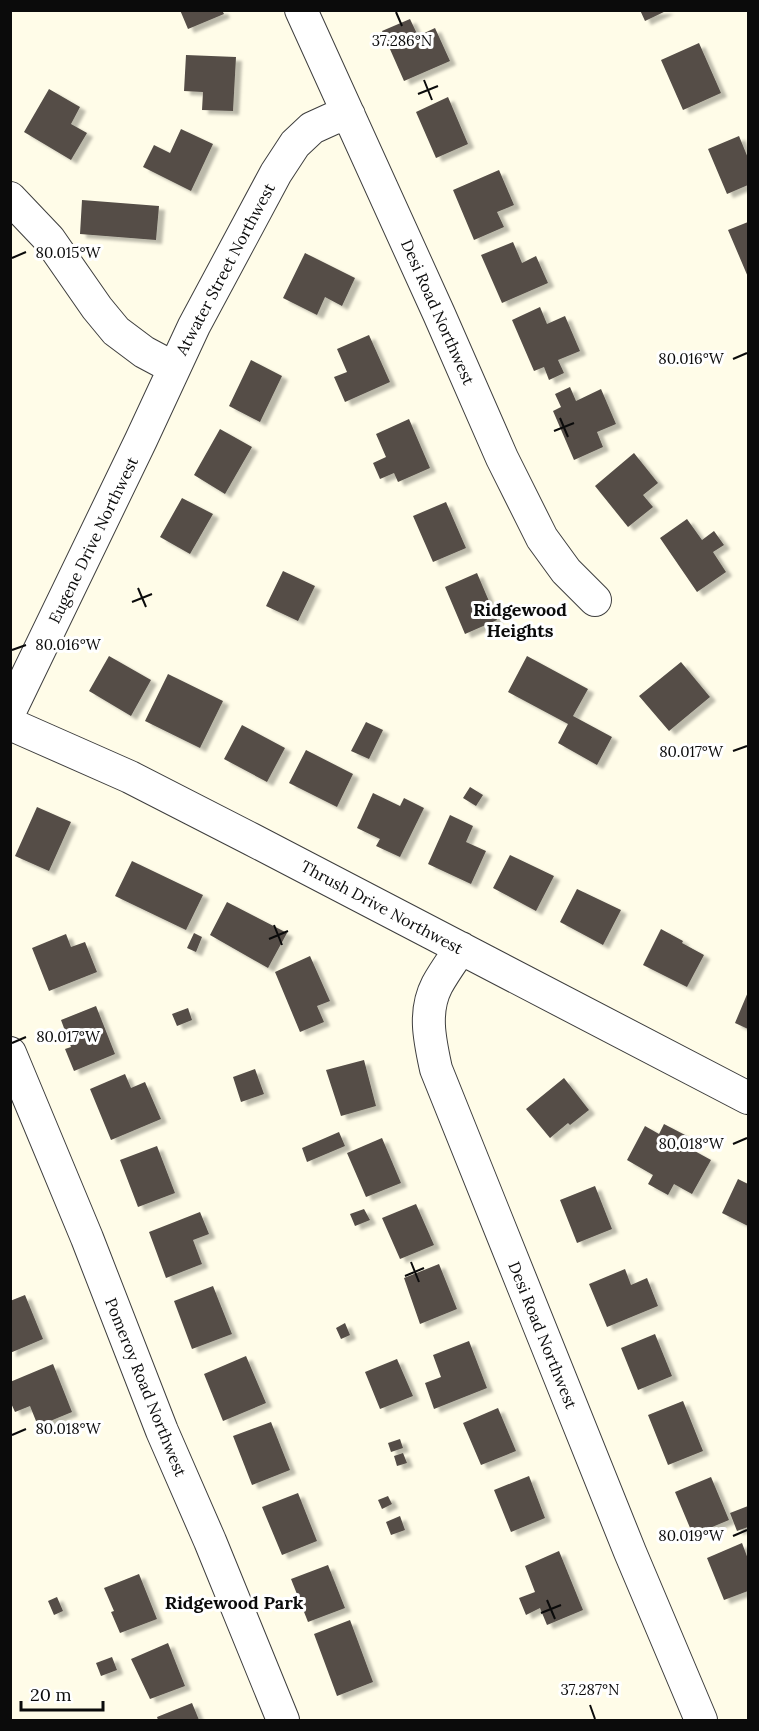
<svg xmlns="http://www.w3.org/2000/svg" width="759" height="1731" viewBox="0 0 759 1731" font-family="Lora,serif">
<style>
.building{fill:#544d47;filter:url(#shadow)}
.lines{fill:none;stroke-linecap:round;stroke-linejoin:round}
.minor-casing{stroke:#3e3e3e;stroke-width:34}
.minor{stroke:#fff;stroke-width:32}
.ticks{fill:none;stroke:#0b0b0b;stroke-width:2}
.labels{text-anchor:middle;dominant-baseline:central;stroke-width:6;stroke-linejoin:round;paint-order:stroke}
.street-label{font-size:16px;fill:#0b0b0b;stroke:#fff}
.neighbourhood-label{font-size:18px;font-weight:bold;fill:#0b0b0b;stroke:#fff}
.ticks-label{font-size:15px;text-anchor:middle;fill:#0b0b0b;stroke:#fff;stroke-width:6;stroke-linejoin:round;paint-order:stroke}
</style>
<defs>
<filter id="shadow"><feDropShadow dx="6" dy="4" stdDeviation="1.5" flood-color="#0004"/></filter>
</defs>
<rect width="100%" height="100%" fill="#fffce8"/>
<path class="building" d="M180 10H222L224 14 188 29Z
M640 10H668L645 21Z
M410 19 418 36 435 28 450 61 404 81 382 31Z
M699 43 721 93 683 110 661 60Z
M186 55 236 57 233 111 202 110 203 92 184 91Z
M49 89 80 107 71 124 87 133 71 160 24 132Z
M448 97 468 144 436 158 416 112Z
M181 129 213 144 191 191 143 167 154 145 170 153Z
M739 136 748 158V185L727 194 708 149Z
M499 170 514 205 497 212 504 227 474 240 453 190Z
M82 200 159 206 156 240 80 234Z
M748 222V277L728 230Z
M513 242 522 263 536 256 548 283 502 303 481 255Z
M305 253 355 278 342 306 325 297 317 315 283 298Z
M540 307 547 324 565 316 580 351 558 360 564 373 549 380 544 367 534 371 512 320Z
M369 335 390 382 345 402 334 377 347 372 337 349Z
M251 360 282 376 260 422 229 406Z
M570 387 576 401 601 389 616 424 597 432 603 447 574 460 553 411 561 407 555 394Z
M409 419 430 468 398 482 394 473 380 479 373 463 386 457 376 434Z
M220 429 252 447 225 494 194 475Z
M634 453 658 483 643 495 653 507 628 527 595 486Z
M182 498 213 514 190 554 160 537Z
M446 502 466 548 433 562 413 516Z
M687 519 702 540 714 531 724 545 713 552 726 572 697 592 660 538Z
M283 571 315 586 298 621 266 606Z
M477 573 497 620 465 634 445 587Z
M109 656 151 680 131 716 89 691Z
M527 656 588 689 573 716 612 737 597 765 558 743 568 724 508 692Z
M681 662 710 697 669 731 639 696Z
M168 674 223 701 200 748 145 721Z
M366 722 383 730 369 759 351 751Z
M242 725 285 748 267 782 224 759Z
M306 750 353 774 337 807 289 783Z
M470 787 483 795 476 806 463 798Z
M373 793 400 806 404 798 424 808 400 857 376 846 380 839 357 828Z
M37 807 71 822 49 871 15 856Z
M450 815 473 826 466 842 486 851 471 884 428 864Z
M510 855 554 876 536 911 493 888Z
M132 861 203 895 186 930 115 896Z
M577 889 621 910 603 945 560 922Z
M227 902 287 933 268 968 210 935Z
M661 929 683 941 682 943 704 955 687 987 643 965Z
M194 933 202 937 196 952 187 948Z
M66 934 71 947 85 942 97 972 49 991 32 948Z
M310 956 330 1001 317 1006 324 1022 300 1032 275 972Z
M748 992V1029L735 1023Z
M96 1006 115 1054 74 1071 65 1049 71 1047 61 1020Z
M188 1008 192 1020 177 1026 172 1014Z
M364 1060 376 1106 341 1116 326 1070Z
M255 1069 264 1094 241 1102 233 1077Z
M125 1074 131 1088 145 1082 161 1119 111 1140 90 1089Z
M564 1078 589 1110 570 1125 568 1123 550 1138 526 1109Z
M664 1124 687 1136 682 1144 711 1160 692 1194 674 1184 668 1195 648 1184 653 1175 627 1160 645 1126 659 1134Z
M339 1132 345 1146 307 1162 302 1148Z
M382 1138 401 1183 366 1197 347 1153Z
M157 1146 175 1193 138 1207 120 1160Z
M738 1179 748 1184V1226L722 1213Z
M595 1186 612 1229 577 1243 560 1200Z
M416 1204 434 1245 400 1259 382 1218Z
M364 1209 370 1220 355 1226 350 1214Z
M200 1212 209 1234 193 1240 202 1264 166 1278 149 1232Z
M439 1264 457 1309 420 1324 404 1278Z
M625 1269 631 1285 647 1278 658 1306 607 1327 589 1284Z
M213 1286 232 1334 192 1349 174 1301Z
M25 1295 43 1339 10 1353V1301Z
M345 1323 350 1335 341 1339 336 1328Z
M655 1334 672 1376 638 1390 621 1348Z
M469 1341 487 1388 434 1409 425 1383 441 1377 433 1355Z
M246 1356 266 1403 223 1421 204 1374Z
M397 1359 413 1396 380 1409 365 1372Z
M53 1364 72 1412 38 1426 30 1406 15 1412 10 1401V1382Z
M683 1401 703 1451 668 1465 648 1415Z
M498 1408 516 1451 481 1465 463 1423Z
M271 1422 290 1470 252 1485 233 1436Z
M400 1439 403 1448 391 1452 388 1443Z
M403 1453 407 1463 397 1466 394 1456Z
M529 1476 545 1518 511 1532 494 1490Z
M711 1477 729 1520 693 1535 675 1492Z
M298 1493 317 1541 282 1555 262 1507Z
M388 1496 392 1504 382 1509 378 1500Z
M748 1506V1527L737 1531 730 1513Z
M400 1516 405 1530 391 1535 386 1522Z
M742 1543 748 1559V1591L724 1600 707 1558Z
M559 1551 583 1610 547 1625 540 1608 526 1615 519 1598 535 1592 525 1566Z
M328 1565 345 1608 308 1622 291 1579Z
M139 1574 157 1619 120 1633 111 1612 114 1611 104 1588Z
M57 1597 63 1611 54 1615 48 1601Z
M350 1620 373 1682 337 1696 314 1634Z
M168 1643 185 1686 150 1699 131 1659Z
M112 1657 117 1670 101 1676 96 1663Z
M192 1703 199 1720H158L157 1717Z"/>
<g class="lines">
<g class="minor-casing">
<path id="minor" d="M301 10 439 314 502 458 542 538 566 571 595 600
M10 198 49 239 97 308 116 331 144 352 174 368
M10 711 141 440 194 326 276 173 295 144 312 128 334 118 349 115
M10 724 130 777 251 839 748 1098
M461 948C453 960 444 972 437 985 423 1012 430 1041 436 1069L630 1552 701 1720
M10 1053 87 1238 162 1431 210 1541 283 1720"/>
</g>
<use href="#minor" class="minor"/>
</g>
<path class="ticks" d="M396 12 402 26M424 80 432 100M418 94 438 86M12 258 26 252M733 359 747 353M560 418 568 437M554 431 574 423M138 588 146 607M132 602 152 594M12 650 26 645M733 751 747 746M274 925 282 945M269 939 288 931M12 1043 26 1037M733 1144 747 1138M411 1262 419 1282M405 1276 424 1268M12 1435 26 1429M733 1536 747 1530M547 1600 555 1619M541 1613 561 1605M590 1705 595 1719"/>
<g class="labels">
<g class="street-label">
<text transform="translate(225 269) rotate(-62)">Atwater Street Northwest</text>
<text transform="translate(438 312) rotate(66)">Desi Road Northwest</text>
<text transform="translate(93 540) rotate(-64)">Eugene Drive Northwest</text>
<text transform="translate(382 907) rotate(28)">Thrush Drive Northwest</text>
<text transform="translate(543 1335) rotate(68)">Desi Road Northwest</text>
<text transform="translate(146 1387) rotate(68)">Pomeroy Road Northwest</text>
</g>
<g class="neighbourhood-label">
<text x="520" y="609">Ridgewood<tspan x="520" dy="21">Heights</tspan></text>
<text x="234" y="1602">Ridgewood Park</text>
</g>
</g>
<g class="ticks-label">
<text x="402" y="46">37.286°N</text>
<text x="68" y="258">80.015°W</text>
<text x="691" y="364">80.016°W</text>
<text x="68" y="650">80.016°W</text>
<text x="691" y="757">80.017°W</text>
<text x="68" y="1042">80.017°W</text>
<text x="691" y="1149">80.018°W</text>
<text x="68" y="1434">80.018°W</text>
<text x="691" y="1541">80.019°W</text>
<text x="590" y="1695">37.287°N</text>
</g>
<rect width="759" height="1731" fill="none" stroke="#0b0b0b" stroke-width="24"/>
<path d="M21 1701v9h82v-9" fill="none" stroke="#0b0b0b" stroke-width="3"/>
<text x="30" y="1701" font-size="18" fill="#0b0b0b" stroke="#ffffff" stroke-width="4.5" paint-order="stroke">20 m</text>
</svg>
